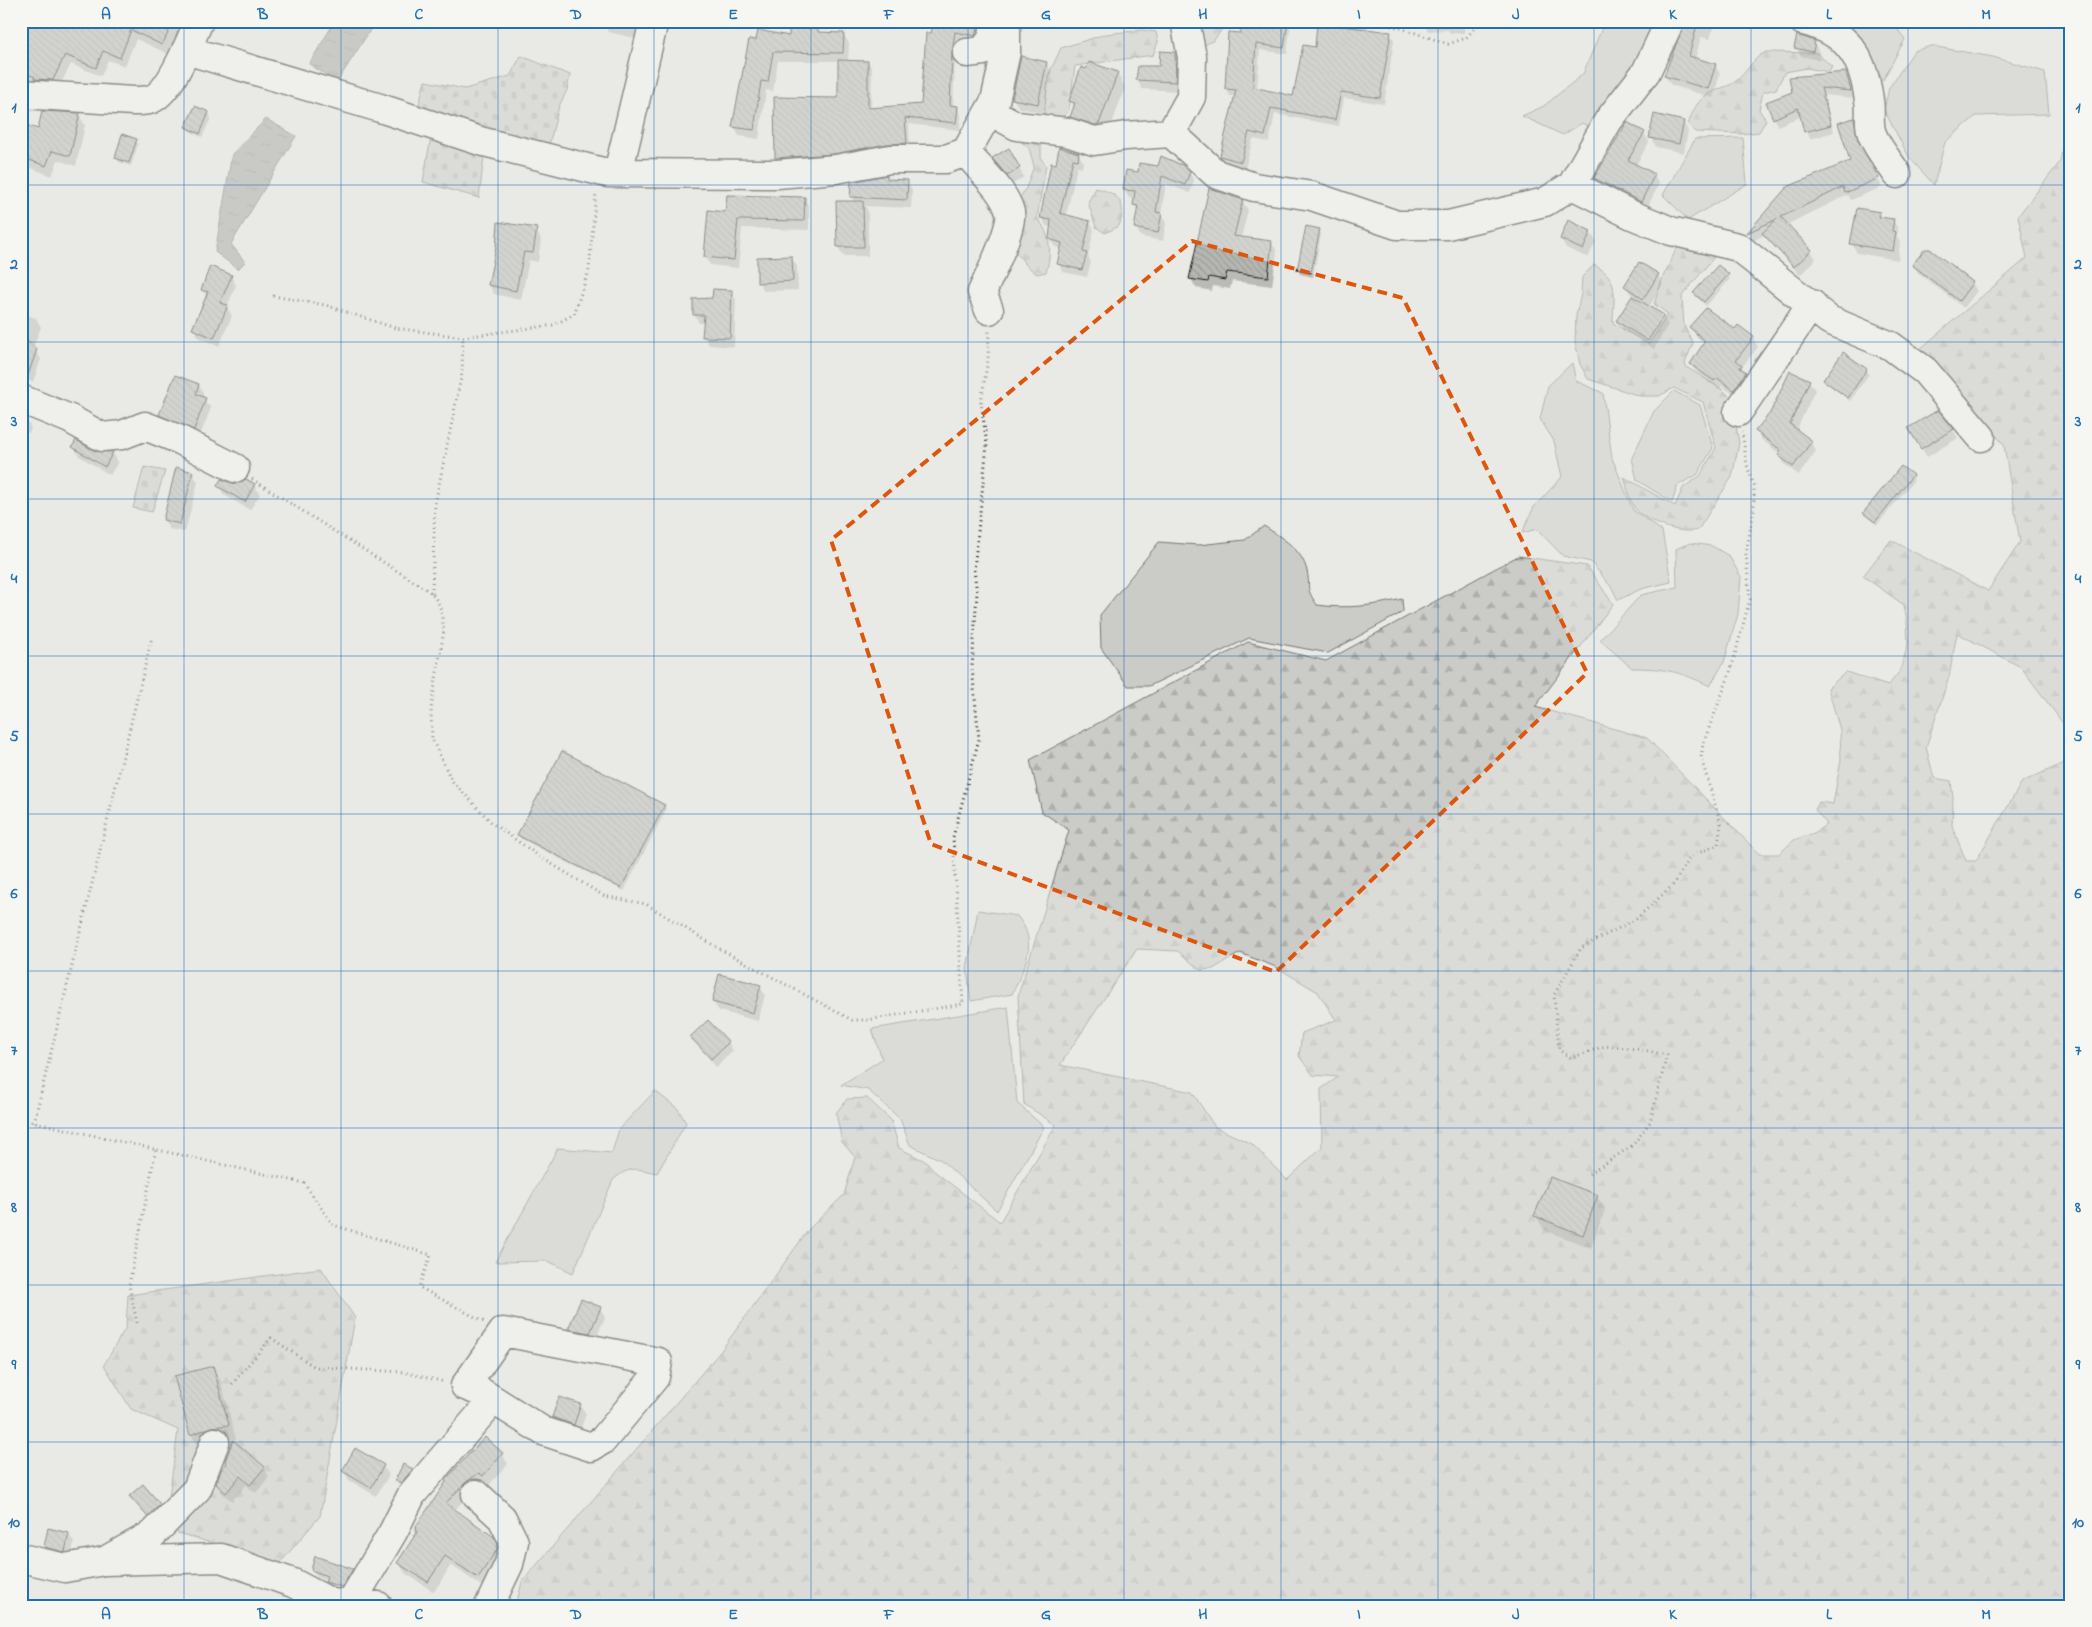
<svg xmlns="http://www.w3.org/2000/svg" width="2092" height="1627" viewBox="0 0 2092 1627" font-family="'Indie Flower',sans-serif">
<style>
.green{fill:#cbcbc7;stroke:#747472}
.forest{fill:url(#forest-firs);stroke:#747472;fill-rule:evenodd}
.cemetery{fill:url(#cemetery-stones);stroke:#747472}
.water{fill:url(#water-ripples);stroke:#6d6d6c}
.shadow{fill:#0003}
.building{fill:url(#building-back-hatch);stroke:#1c1c1c}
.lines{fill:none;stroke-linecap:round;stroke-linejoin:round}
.minor-casing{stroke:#1c1c1c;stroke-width:31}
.path{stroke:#1c1c1c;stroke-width:3;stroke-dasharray:1 4;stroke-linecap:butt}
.minor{stroke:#f6f6f2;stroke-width:28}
.marked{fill:none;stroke:#de560d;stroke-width:4;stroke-dasharray:10 6;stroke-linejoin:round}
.grid{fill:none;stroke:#1f6fb2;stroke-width:1;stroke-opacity:0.55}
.neatline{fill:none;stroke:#1f6fb2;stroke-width:2}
.grid-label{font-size:16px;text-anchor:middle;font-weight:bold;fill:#1f6fb2}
</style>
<defs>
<pattern id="forest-firs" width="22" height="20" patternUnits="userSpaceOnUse" patternTransform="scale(1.25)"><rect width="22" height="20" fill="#cbcbc7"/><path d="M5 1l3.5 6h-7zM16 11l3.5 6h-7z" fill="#aeaeaa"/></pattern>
<pattern id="cemetery-stones" width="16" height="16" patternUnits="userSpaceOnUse" patternTransform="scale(1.25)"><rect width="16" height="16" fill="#cbcbc7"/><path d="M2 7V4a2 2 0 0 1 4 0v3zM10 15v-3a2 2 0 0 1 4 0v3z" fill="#aeaeaa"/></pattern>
<pattern id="water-ripples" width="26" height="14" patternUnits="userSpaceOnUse" patternTransform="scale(1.25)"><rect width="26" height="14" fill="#a3a3a1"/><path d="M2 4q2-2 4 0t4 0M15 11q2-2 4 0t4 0" fill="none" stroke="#848482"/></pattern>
<pattern id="building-back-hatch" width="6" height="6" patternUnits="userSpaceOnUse" patternTransform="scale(1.25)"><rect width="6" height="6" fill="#b6b6b3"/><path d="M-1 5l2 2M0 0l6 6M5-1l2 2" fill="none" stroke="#9c9c99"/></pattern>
</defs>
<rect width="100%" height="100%" fill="#e9e9e5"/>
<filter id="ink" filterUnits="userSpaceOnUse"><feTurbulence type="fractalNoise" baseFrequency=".02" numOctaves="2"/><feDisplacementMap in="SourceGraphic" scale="10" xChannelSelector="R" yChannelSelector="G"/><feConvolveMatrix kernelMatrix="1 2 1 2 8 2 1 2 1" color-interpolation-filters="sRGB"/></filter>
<g filter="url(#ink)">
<path class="green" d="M1605 21H1658L1647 47 1595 130 1582 123 1563 135 1522 116 1544 106 1583 74Z
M1837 21H1891L1905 39 1883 80 1852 32Z
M1931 46 1993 57 2045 72 2049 114 1976 116 1945 142 1934 185 1909 157 1884 110 1889 88 1914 51Z
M1743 138 1747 184 1688 220 1663 195 1695 139Z
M1572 363 1576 381 1603 393 1612 458 1633 510 1662 531 1671 582 1641 589 1618 600 1612 588 1591 562 1563 556 1537 529 1522 533 1534 507 1562 477 1554 441 1540 419 1548 386Z
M1674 391 1700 405 1713 448 1697 475 1678 485 1672 502 1637 480 1632 458 1654 411Z
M1264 526C1282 538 1302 549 1307 571 1311 589 1304 586 1317 605 1346 609 1373 606 1402 599L1403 612 1328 653 1249 638 1149 686H1128L1101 648 1100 615 1159 542 1198 545 1245 540Z
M1690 543 1712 546 1729 556 1741 577 1738 614 1724 662 1710 686C1681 672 1665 668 1632 668L1600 640 1641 595 1677 587 1676 549Z
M978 910 1017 916C1039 942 1025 966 1012 994L971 1001 967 968Z
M1008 1007 1017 1103 1044 1127 997 1211 941 1160 910 1145 900 1119 868 1090 841 1085 882 1059 872 1029Z
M655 1091 678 1109 686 1123 657 1173C637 1169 630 1165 613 1180L573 1273 548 1261 495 1262 558 1148 612 1153 619 1129Z"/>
<path class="forest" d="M1191 21H1228L1214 40 1196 49Z
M1142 30 1156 32 1158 42 1153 55 1075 66 1069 110 1062 118 1044 116 1048 76 1061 48 1106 34Z
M1766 52 1817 53 1832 67 1829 72 1807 68 1785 72 1776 89 1763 92 1759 110 1766 120 1759 132 1742 134 1695 132 1688 125C1694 107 1699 96 1719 89 1724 87 1732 85 1736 81 1749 71 1751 59 1766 52Z
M2071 101V734L2021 667 1957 633 1949 677 1926 747 1934 778 1951 781 1953 798 1952 826 1966 861H1976L2022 782 2071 760V1606H516L522 1582 720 1352 809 1229 844 1195 855 1157 842 1142 836 1113 847 1099 867 1098 891 1120 899 1148 925 1161 934 1171 1000 1222 1056 1125 1024 1104 1018 996 1069 830 1042 812 1030 760 1248 642 1326 661 1518 556 1587 566 1613 604 1535 707 1647 738 1759 854H1779L1794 840 1814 833 1827 824 1815 810 1819 802 1833 804 1841 760 1840 730 1828 688 1846 672 1888 686 1900 671 1908 644 1907 620 1904 605 1863 576 1891 540 1988 591 2020 542 2004 445 1938 364 1920 349 2027 258 2018 216 2060 162ZM1137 949 1178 951 1200 970 1213 969 1240 953 1276 967 1318 992 1336 1020 1302 1033 1299 1056 1313 1075 1338 1077 1321 1089 1322 1147 1287 1180 1252 1144 1215 1127 1192 1092 1060 1065Z
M1013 135 1041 138V159L1046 165 1037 218C1051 234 1052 253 1046 272L1037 274 1027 266 1011 246 1018 201 1026 188 1034 166 1029 148Z
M1096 188C1120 194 1127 203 1119 226L1105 233 1096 227 1088 202Z
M1682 237 1719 251 1682 296 1684 326 1693 343 1685 363 1686 367 1723 390 1732 399 1731 416 1736 426 1739 443 1732 477 1698 530C1681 535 1644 522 1634 507 1629 499 1627 486 1624 477L1675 506 1683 488 1700 476 1716 448 1703 402 1674 388 1659 396H1640L1588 379 1580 364 1575 341 1576 315 1581 294 1582 277 1594 265C1621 278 1613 298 1613 323L1649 344 1668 314 1654 304 1663 277Z
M321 1268 355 1318 320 1516 280 1563 161 1528 167 1512 178 1430 131 1409 104 1365 126 1327 128 1295Z"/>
<path class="cemetery" d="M521 56 570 75 567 90 559 106 548 149 417 112 425 81 465 89 510 76Z
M432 131 485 148 479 198 423 182Z
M144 467 165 471 152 512 133 508Z"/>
<path class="water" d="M335 21H376L337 82 309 64Z
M266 119 296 136 231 244 245 262 238 269 215 252 232 154Z"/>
<path class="shadow" d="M21 21 173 22 178 32 168 54 136 39 125 66 108 60 101 76 71 64 58 89 39 85 21 77Z
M603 21H643L639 39 608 32Z
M935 21H985L979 42 958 39 955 62 953 107H957L961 114 960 130 909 124 910 150 780 165 776 158 775 98 839 99V61H778L773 91 766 90 759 139 739 136 734 127 757 42 790 37 817 29 819 33 843 34 849 43 848 62H868L872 69 871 109 922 105Z
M1243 21H1291L1287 54 1260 50 1257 89 1294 97 1316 49 1318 21H1369L1367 29 1390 33 1394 40 1384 104 1344 98 1339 126 1275 114 1269 142 1253 139 1245 168 1224 162 1220 155 1236 96H1230L1226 89 1229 33 1241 34Z
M1402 21H1464V33H1450L1448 30 1428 31 1424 24 1404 25Z
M1686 21H1715L1710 39 1701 37 1695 59 1715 65 1720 74 1713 98 1671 85 1665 76Z
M1814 42 1819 52 1818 60 1801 56 1796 47Z
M1174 53 1180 62V91L1142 89 1137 80 1160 68Z
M1046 63 1052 72 1043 113 1019 108 1013 99Z
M1117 73 1125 87 1107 138 1079 131 1071 117 1074 107 1071 101Z
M1845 73 1854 98 1824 95 1834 132 1810 139 1801 116 1778 126 1768 103Z
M195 107 209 113 211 118 202 137 189 131 187 127Z
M79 115 85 125 76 166 58 160 52 176 21 164V125L39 131Z
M1854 119 1858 128 1862 150 1882 187 1851 200 1848 195 1786 225 1811 251 1816 259 1800 275 1764 235 1753 241 1749 233 1788 188 1851 162Z
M1683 122 1688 131 1684 153 1656 147 1651 138Z
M1644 133 1649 142 1636 165 1654 175 1659 184 1646 210 1601 187 1596 178Z
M136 140 138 144 131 166 119 162 116 158Z
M1008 150 1024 177 1013 184 994 159Z
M1079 154 1083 162 1082 168 1077 167 1066 216 1090 222 1094 230 1088 256 1091 262 1087 277 1063 272 1058 263 1062 249 1055 247 1050 239 1052 227 1046 226 1042 217 1057 166Z
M1158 168 1189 172 1194 181 1190 193 1166 184 1161 214 1166 223 1163 241 1141 237 1136 228 1138 212 1134 204 1135 199 1129 198 1124 190 1139 173Z
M887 177 888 180 907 181 912 190 911 208 865 206 868 211V256H843L838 247 855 202 851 196Z
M1210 189 1242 201 1248 210 1241 238 1271 242 1277 251 1272 286 1232 281 1230 289 1213 286 1212 291 1196 288 1191 279Z
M804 198 809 207V230L742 228 738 268 710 265 705 257 726 213Z
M21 201 25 202 30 212 22 236Z
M1879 213 1883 218 1893 220 1898 229 1897 236 1900 242 1898 260 1857 253 1852 244Z
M499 224 536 230 541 239 538 262 529 260 521 300 494 294 489 285Z
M1319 230 1321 234 1313 277 1300 274 1298 270Z
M1590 232 1596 241 1588 258 1566 248 1561 239Z
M1927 249 1972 283 1977 291 1964 308 1918 273 1914 265Z
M791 257 797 266 798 290 764 291 759 282Z
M1658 275 1663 284 1649 307 1663 316 1668 325 1654 349 1623 330 1618 321 1633 297 1625 286Z
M1728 275 1730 279 1706 306 1697 297 1695 293Z
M231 276 236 285 227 307 232 316 219 346 199 338 194 329 207 298 202 289Z
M731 291 736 300 734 347 709 345 704 337V323H699L694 314 714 300Z
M21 313 36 318 41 327 33 348 41 359 33 382 21 378Z
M1691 327 1735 330 1753 338 1758 347 1742 367 1750 382 1739 398 1722 386 1719 389 1696 372 1691 364 1705 344 1696 336Z
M1843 354 1869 374 1850 401 1824 380Z
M1809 381 1815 390 1796 431 1811 442 1816 451 1799 475 1784 464 1780 454 1762 440 1757 431Z
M199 385 204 395 202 398 211 408 199 438 165 424 160 415Z
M21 417 26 419 31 428 29 433 22 431 21 435Z
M1910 429 1953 430 1958 438 1927 457Z
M74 447 113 453 118 462 110 475 79 456Z
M192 473 198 482 185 532 169 529 164 520Z
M1912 476 1914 480 1877 525 1867 517 1865 513Z
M235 485H254L260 494 250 510 224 495 219 486Z
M21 533 26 538 21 548Z
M664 806 666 810 624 891 521 839 519 835Z
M760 986 765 995 758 1021 719 1011 713 1002Z
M692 1037 728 1042 733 1051 716 1067Z
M1597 1196 1605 1210 1591 1248 1544 1230 1536 1216Z
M600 1308 605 1317 595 1341 574 1338 569 1329Z
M213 1367 221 1381 236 1439 220 1440 199 1448 191 1434Z
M580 1405 586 1414 579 1433 558 1426 553 1417Z
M485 1439 502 1454 508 1464 489 1485 486 1482 470 1493 454 1511 493 1538 503 1555 484 1588 451 1565 434 1592 405 1573 399 1563 417 1534 414 1530 448 1482Z
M383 1466 389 1475 376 1496 349 1480 344 1471Z
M264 1468 269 1477 256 1493 246 1485 232 1501 222 1493 217 1484Z
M412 1470 414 1474 403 1487 399 1484 396 1480Z
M143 1486 164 1514 153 1525 131 1496Z
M69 1534 74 1543 70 1560 50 1556 45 1547Z
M312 1569 352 1570 356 1578 347 1594 331 1589 326 1581 317 1577Z"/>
<path class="building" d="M21 21H174L162 45 131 30 120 58 103 51 96 68 65 55 53 80 34 79 35 77 21 71Z
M934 21H980L975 36 955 32 952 54 950 105 958 106 956 123 905 118 907 143 887 144 834 154 775 158 774 97 838 98V60L868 61V108L921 104 926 33H931Z
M1242 21H1288L1284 48 1256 44 1253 87 1293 96 1303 45 1315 47 1317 23 1391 32 1380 98 1341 92 1335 120 1271 108 1265 136 1249 132 1241 162 1220 156 1236 90 1225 89 1228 32 1240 33Z
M1685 21H1698L1689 56 1716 64 1708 89 1664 76Z
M789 28H818V32L844 33 843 53 773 52 768 82 761 81 754 130 732 127 749 39 756 40 758 30 789 36Z
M1797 35 1815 41 1813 52 1794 48Z
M1160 51 1175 52 1176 82 1136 80 1138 66H1159Z
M1021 56 1047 62 1038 104 1012 99Z
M1089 62 1118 72 1099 124 1095 125 1070 117 1075 103 1069 101 1081 67 1086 69Z
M1846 72 1851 91 1821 88 1831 125 1804 132 1798 108 1773 119 1766 102 1792 92 1789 77Z
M195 106 209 112 200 134 185 127Z
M42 111 80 113 70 156 52 151 46 166 21 157V123L38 129Z
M1654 114 1684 121 1679 144 1649 138Z
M1854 118 1858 140 1879 178 1845 193 1843 187 1781 217 1812 250 1794 267 1762 233 1777 219 1747 233 1787 187 1850 161 1838 123Z
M1627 122 1645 132 1628 160 1655 174 1641 202 1594 178Z
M122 134 137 139 129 163 115 158Z
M1059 147 1079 153 1078 160 1073 159 1060 213 1090 221 1083 252 1087 253 1082 270 1057 264 1062 243 1049 239 1051 220 1040 218 1051 163 1056 164Z
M1009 148 1020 168 1007 176 992 158Z
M1161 156 1182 165 1190 172 1185 185 1162 176 1156 212 1162 213 1158 233 1134 228 1138 206 1133 205 1135 191 1123 190 1126 170 1138 172 1139 163 1158 166Z
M887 175V179L908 180 907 200 850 197 851 182Z
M1209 188 1243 200 1234 236 1272 241 1268 277 1227 272 1225 280 1209 277 1208 282 1189 279Z
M727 195 805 197 804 221 738 220 734 260 704 257 708 210 725 212Z
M836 201H863L864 247H837Z
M1857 208 1880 212 1879 217 1894 219 1892 231 1896 232 1893 251 1850 244Z
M1568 220 1591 231 1583 250 1560 239Z
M498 222 537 228 533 253 524 252 516 291 488 285 496 247Z
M1306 226 1320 229 1311 273 1297 270Z
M1925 249H1930L1973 282 1959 301 1912 265Z
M792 256 793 281 757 283V257Z
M1639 262 1659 274 1643 299 1624 286Z
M1718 265 1729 274 1704 302 1693 293Z
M210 266 232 275 220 303 228 305 214 338 192 329 208 292 201 290Z
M713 289 732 290 730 338 702 337 704 315H693V299L712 298Z
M1632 296 1664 315 1648 341 1616 321Z
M1706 308 1735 329 1738 325 1754 337 1736 360 1742 365 1740 368 1746 372 1734 390 1717 378 1714 381 1690 364 1705 341 1689 327Z
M21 334 37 349 25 384H21Z
M1843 352 1867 369 1848 398 1823 380Z
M1790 371 1810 380 1790 424 1812 441 1793 467 1778 455 1781 450 1755 431 1770 413Z
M175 375 199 384 196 394 206 398 194 430 159 415Z
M1938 410 1954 429 1921 449 1908 428Z
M76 440 95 451 113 452 105 467 72 447Z
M1901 466 1913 475 1875 522 1863 513Z
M176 467 193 472 180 524 163 520Z
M221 479 235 484 246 479 255 484 245 502 217 486Z
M562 751 665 805 621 888 517 835Z
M719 974 761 985 753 1013 712 1002Z
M708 1020 729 1042 711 1059 690 1037Z
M1550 1177 1598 1195 1583 1235 1534 1216Z
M581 1299 601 1307 590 1333 568 1329Z
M213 1366 229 1425 212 1427 190 1435 174 1376Z
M559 1397 581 1404 574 1425 552 1417Z
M485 1437 503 1453 483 1476 479 1473 465 1483 446 1503 494 1537 498 1544 496 1551 478 1578 445 1556 428 1582 397 1563 417 1532 416 1526 446 1482 445 1480Z
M233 1440 265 1467 250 1485 240 1476 226 1493 216 1484 221 1470 227 1463 225 1461Z
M355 1448 384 1465 371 1488 342 1471Z
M403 1464 413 1469 401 1483 395 1480Z
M143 1484 160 1504 148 1517 129 1496Z
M48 1528 69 1533 65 1552 44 1547Z
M315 1556 353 1569 342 1587 325 1582 327 1576 311 1570Z"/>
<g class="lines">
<g class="minor-casing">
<path id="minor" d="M1185 21 1192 57 1191 97 1171 133 1216 174 1254 187 1312 196 1397 225H1448L1545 202 1572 185 1608 121 1646 72 1670 21
M1803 21C1848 32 1863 56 1869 100 1871 111 1868 124 1872 134 1877 148 1889 161 1897 174
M186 50 380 108 480 141 607 173 777 174 836 169 890 159H946L966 152 995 101 1006 52V21
M967 53 983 51 992 39 996 21
M21 94 133 101C138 101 144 101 149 100 170 95 190 41 199 21
M990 111 1017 126 1067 132 1094 141 1126 136 1171 133
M966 152C980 170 1004 190 1010 212 1014 225 989 277 982 292L989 310
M618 173 654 21
M1572 185 1632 215 1671 231 1738 247 1829 320 1891 346 1925 371 1981 437
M21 399 70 419 102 437 122 435 145 426 178 439 235 468
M1738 412 1812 304
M503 1332 658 1362 655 1377 603 1440 591 1447 543 1431 481 1392 465 1386Z
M476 1494 502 1518 514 1542 509 1564 489 1606
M21 1558 65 1568 104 1561 221 1558 293 1583 337 1606
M110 1558 153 1534 197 1489 215 1442
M352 1601 393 1532 412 1494 493 1400
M336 1604 352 1601 378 1606"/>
</g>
<path class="path" d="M1356 21 1397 27 1448 44 1466 38 1481 21
M273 296 325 305 395 328 463 337 554 325 574 314 589 270 596 192
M252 479 432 593 440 606 444 630 431 709 432 739 452 781 493 824 542 858 604 896 646 904 718 948 852 1020H867L963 1004 953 837 979 739 972 668 977 593 974 570 987 445 981 402 988 359 989 331
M432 593 435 504 462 373 463 337
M21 1119 304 1183 333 1225 431 1255 419 1287 484 1322
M34 1122 152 637
M1589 1174 1633 1145 1650 1122 1667 1055 1638 1049 1605 1046 1571 1058 1559 1050 1554 995 1581 948 1636 919 1674 884 1691 856 1718 845 1721 824 1701 758 1703 744 1730 673 1750 599 1746 554 1754 509V486L1747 465 1742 432
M137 1323 129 1285 156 1149
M232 1384 271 1338 315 1367 403 1372 445 1382"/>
<use href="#minor" class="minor"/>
</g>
</g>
<path d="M0 0H2092V1627H0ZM1192 241 1403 298 1587 673 1276 972 931 844 831 540Z" fill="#e9e9e5" fill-opacity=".55" fill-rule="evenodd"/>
<path class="marked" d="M1192 241 1403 298 1587 673 1276 972 931 844 831 540Z"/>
<path class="grid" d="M184 21V1606M341 21V1606M498 21V1606M654 21V1606M811 21V1606M968 21V1606M1124 21V1606M1281 21V1606M1438 21V1606M1594 21V1606M1751 21V1606M1908 21V1606M21 185H2071M21 342H2071M21 499H2071M21 656H2071M21 814H2071M21 971H2071M21 1128H2071M21 1285H2071M21 1442H2071"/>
<rect width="2092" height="1627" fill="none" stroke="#f6f6f2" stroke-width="55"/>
<rect x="28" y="28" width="2036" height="1572" class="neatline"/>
<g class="grid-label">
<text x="106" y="19">A</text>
<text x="263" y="19">B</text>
<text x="419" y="19">C</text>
<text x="576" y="19">D</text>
<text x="733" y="19">E</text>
<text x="889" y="19">F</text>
<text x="1046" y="19">G</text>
<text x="1203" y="19">H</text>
<text x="1359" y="19">I</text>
<text x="1516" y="19">J</text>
<text x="1673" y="19">K</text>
<text x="1829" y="19">L</text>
<text x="1986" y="19">M</text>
<text x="14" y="112">1</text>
<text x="2078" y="112">1</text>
<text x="14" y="269">2</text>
<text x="2078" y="269">2</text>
<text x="14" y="426">3</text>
<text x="2078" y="426">3</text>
<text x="14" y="583">4</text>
<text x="2078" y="583">4</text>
<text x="14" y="741">5</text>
<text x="2078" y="741">5</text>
<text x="14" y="898">6</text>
<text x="2078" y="898">6</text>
<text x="14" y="1055">7</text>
<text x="2078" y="1055">7</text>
<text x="14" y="1212">8</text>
<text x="2078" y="1212">8</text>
<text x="14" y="1369">9</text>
<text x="2078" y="1369">9</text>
<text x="14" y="1527">10</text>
<text x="2078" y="1527">10</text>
<text x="106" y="1619">A</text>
<text x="263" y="1619">B</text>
<text x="419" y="1619">C</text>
<text x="576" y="1619">D</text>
<text x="733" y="1619">E</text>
<text x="889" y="1619">F</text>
<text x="1046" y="1619">G</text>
<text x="1203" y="1619">H</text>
<text x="1359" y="1619">I</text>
<text x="1516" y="1619">J</text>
<text x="1673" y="1619">K</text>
<text x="1829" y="1619">L</text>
<text x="1986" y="1619">M</text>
</g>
</svg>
